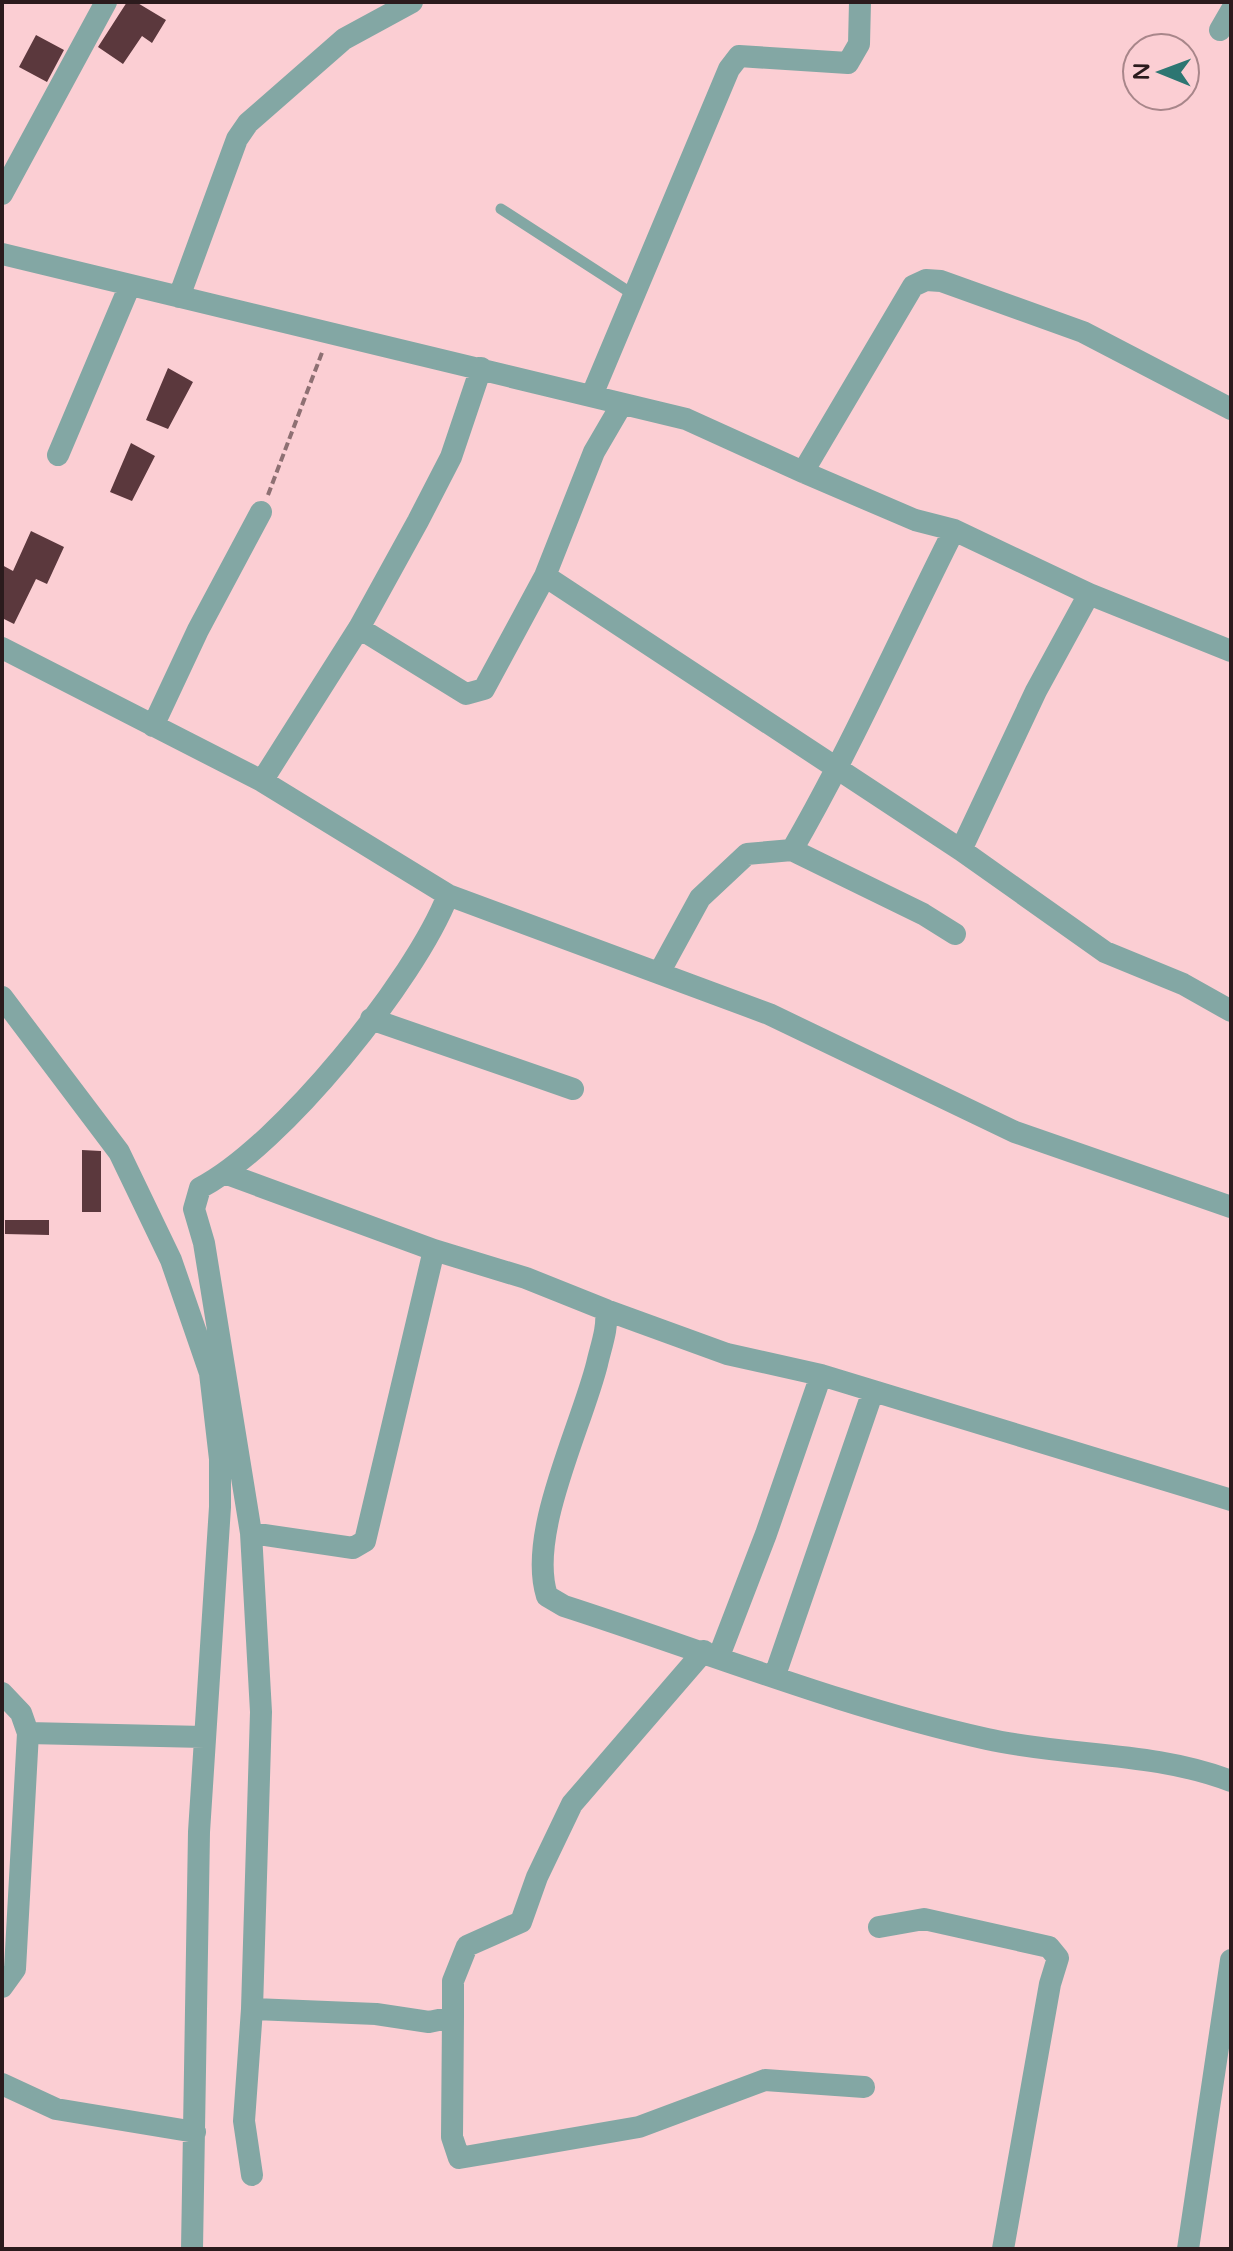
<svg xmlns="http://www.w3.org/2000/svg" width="1233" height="2251" viewBox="0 0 1233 2251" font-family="'Varela Round',sans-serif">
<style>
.building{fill:#5b383d}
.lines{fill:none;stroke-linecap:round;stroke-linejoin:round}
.path{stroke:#8e7073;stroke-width:4;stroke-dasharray:8 4;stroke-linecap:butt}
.lane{stroke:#83a7a4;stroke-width:11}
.street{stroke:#83a7a4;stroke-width:22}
</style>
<rect width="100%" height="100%" fill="#fbced3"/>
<path class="building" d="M127 2H136L166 20 152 43 142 36 123 64 98 47Z
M36 35 64 50 47 82 19 67Z
M168 368 193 382 168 429 146 420Z
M131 443 155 456 132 501 110 492Z
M31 531 64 547 47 584 36 579 14 624 2 618V565L13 571Z
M82 1150 101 1151V1212H82Z
M5 1220H49V1235L5 1234Z"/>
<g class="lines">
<path class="path" d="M268 495 323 350"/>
<path class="lane" d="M501 209 634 295"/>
<path class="street" d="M1220 30 1231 11
M2 194 106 2
M2 254 686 419 803 472 915 520 954 530 1089 594 1231 651
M179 297 237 139 248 123 344 39 412 2
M592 395 729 69 739 56 848 63 859 44 860 2
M58 455 130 285
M803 472 913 286 926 280 941 281 1083 332 1231 409
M545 576 961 850 1105 952 1183 984 1231 1011
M359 628 466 694 484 689 545 576 594 452 622 404
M2 648 262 781 448 895 769 1014 1015 1132 1231 1207
M153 726 198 630 261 512
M262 781 359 628 418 521 451 457 481 368
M792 850 923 914 955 934
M961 850 1036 691 1089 594
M659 973 700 898 747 854 792 850C852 746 900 637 954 530
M2 997 119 1152 171 1260 210 1373 220 1459V1507L199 1832 192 2249
M371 1019 573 1089
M227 1174 434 1250 526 1278 606 1310C608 1329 601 1346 597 1364 581 1428 527 1534 547 1596L564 1606C704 1651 843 1707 987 1739 1067 1757 1153 1751 1231 1781
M606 1310 727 1354 821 1375 1231 1500
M251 1533 353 1548 365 1541 434 1250
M719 1656 766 1534 821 1375
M775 1675 873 1391
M2 1693 21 1713 28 1733 15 1969 2 1987
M28 1733 204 1737
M879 1927 924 1919 1049 1947 1058 1958 1050 1984 1003 2249
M252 2009 376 2014 429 2022 453 2017V1981L467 1946 521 1922 537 1877 572 1804 704 1651
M453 2017 452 2137 459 2158 639 2127 765 2080 864 2087
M2 2084 56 2109 195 2132
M252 2175 244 2121 252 2009 261 1712 251 1533 204 1243 194 1209 200 1188C281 1146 415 980 448 895
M1188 2249 1231 1960"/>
</g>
<rect width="1233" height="2251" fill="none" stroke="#2b1b1d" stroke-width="8"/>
<g transform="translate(1161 72) rotate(271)"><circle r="38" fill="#fbced3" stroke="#a8868a" stroke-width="2"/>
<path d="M0-6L14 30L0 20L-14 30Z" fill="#2d7672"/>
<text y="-12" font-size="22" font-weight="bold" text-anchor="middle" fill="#2b1b1d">N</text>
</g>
</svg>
